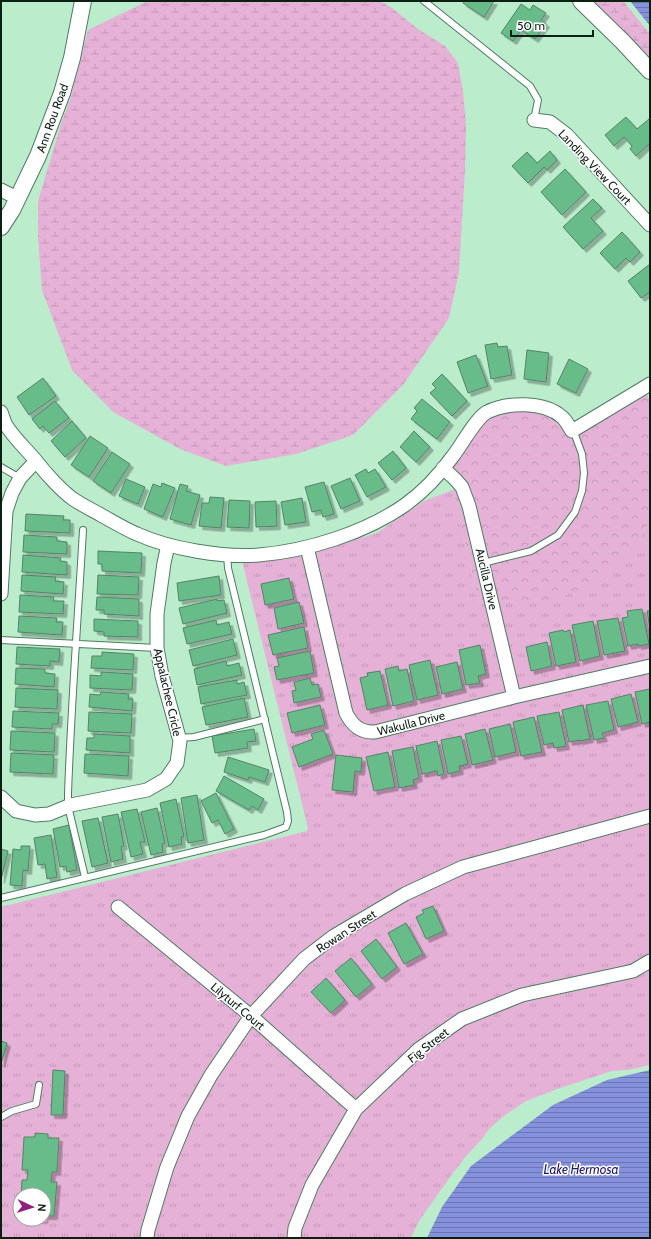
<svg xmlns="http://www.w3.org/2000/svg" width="651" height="1239" viewBox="0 0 651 1239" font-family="Cabin,sans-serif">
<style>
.grass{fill:url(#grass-tufts);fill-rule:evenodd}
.wetland{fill:url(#wetland-marsh)}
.park{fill:url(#park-crowns)}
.water{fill:url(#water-rules)}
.building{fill:#67bc8a;stroke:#548366;filter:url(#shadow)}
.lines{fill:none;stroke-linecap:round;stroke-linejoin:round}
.service-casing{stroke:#4e7c60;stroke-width:8}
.minor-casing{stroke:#4e7c60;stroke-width:15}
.tertiary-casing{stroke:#4e7c60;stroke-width:18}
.service{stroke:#fff;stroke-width:6}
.minor{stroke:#fff;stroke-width:13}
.tertiary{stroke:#fff;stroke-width:16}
.labels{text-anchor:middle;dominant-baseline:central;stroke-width:3;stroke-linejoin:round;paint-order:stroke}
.street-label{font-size:12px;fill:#0c1f13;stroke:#fff}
.water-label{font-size:13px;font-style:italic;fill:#1e166d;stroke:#fff}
</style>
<defs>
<pattern id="grass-tufts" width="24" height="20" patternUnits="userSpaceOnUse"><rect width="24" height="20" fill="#e6b1d7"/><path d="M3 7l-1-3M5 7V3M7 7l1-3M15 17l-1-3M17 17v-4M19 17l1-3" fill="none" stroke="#c498b8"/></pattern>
<pattern id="wetland-marsh" width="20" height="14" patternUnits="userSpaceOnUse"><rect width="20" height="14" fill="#e6b1d7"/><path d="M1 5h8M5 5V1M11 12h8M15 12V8" fill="none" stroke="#c498b8"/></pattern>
<pattern id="park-crowns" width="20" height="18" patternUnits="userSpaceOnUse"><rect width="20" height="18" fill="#e6b1d7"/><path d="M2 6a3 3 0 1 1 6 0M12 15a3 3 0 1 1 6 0" fill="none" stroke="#c498b8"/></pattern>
<pattern id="water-rules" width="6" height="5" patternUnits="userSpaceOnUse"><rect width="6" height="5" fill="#8591dc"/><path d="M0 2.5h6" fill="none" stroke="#6b76b1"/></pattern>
<filter id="shadow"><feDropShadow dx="3.5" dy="3.5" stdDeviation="0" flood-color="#0004"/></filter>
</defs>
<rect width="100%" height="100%" fill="#bbeccc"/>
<path class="grass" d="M453 490 479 604 494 600 517 603 638 544 650 520V1065L628 1070 612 1071 557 1089 526 1101 505 1115 490 1128 482 1139 467 1155 450 1177 419 1221 411 1238H1V907L307 831 308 828 242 561 305 555 377 533 424 501ZM20 1195H44V1219H20Z"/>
<path class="wetland" d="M148 1H380L392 8 418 29 445 46 458 63 463 91 466 124 465 170 459 272 449 318 403 385 353 435 296 454 226 466 180 449 113 412 72 370 42 290 38 238V201L62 121 70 100 88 30Z
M591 1H623L650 34V59L629 36Z"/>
<path class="park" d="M646 392 650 402V520L638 544 618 567 585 587 559 598 539 603H517L494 600 479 604 453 490 459 487 442 459 476 423 518 403 575 428Z"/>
<path class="water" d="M630 1H650V26Z
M650 1070V1238H427L442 1207 471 1166 553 1105 607 1080Z"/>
<path class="building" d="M464 1H494L484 17 463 3Z
M521 4 530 10 533 5 546 13 541 20 546 24 535 39 521 30 513 41 501 33Z
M626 117 637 129 649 119 650 121V143L636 156 630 149 632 146 624 137 614 146 605 135Z
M550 151 557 160 547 170 544 167 528 183 512 166 527 152 537 163Z
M565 169 586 192 562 215 541 192Z
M593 199 602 208 591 218 603 231 583 249 563 227Z
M622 232 640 252 630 262 626 258 615 269 600 253Z
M650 264V292L641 298 628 281Z
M497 343 498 347 507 346 512 375 491 379 485 345Z
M527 350 549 353 546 382 524 379Z
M476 355 488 386 468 393 457 362Z
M569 359 588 369 576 393 557 384Z
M442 374 467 401 452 416 430 393 436 388 432 384Z
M43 378 56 396 29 415 17 397Z
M422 399 450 422 437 439 411 419 417 411 414 408Z
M55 401 69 418 49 433 43 426 40 429 32 419Z
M72 421 86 438 65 457 51 441Z
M414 431 430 447 416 462 400 447Z
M90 436 108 448 89 477 71 465Z
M393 451 406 468 392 480 378 463Z
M112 452 130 464 111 493 93 481Z
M366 469 368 473 375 469 386 487 367 497 355 475Z
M350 478 360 501 341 509 331 486Z
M126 479 145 487 138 504 119 496Z
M324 482 334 514 323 517 321 510 312 512 305 487Z
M162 483 175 488 163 517 144 509 153 484 161 487Z
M180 484 188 486 186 491 200 495 191 525 170 519Z
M210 497 224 498 221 528 199 526 202 503H209Z
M302 498 306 522 285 525 281 502Z
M229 500 250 501 249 528 227 527Z
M276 501 277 526 256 527 255 502Z
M26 514 64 516 63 520H70V533L25 531Z
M24 535 57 537V541L67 542V554L23 552Z
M98 551 142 553 141 573 102 571V564H98Z
M23 555 61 558 60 561 67 562V575L22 572Z
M22 575 56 577 55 581 64 582 63 594 21 591Z
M98 575 139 577 138 595 97 594Z
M219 576 221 595 179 601 177 583Z
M289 578 294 599 265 605 261 584Z
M20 595 54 597 53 601H64L63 614 19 612Z
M97 597 139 599V616L104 614V610H96Z
M217 599V601L224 600 227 613 183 624 179 608Z
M299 602 304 623 278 629 274 608Z
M642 609 649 644 638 646V644L628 646 622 618 628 617 627 611Z
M647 611H650V629Z
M19 616 57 618 56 622H63L62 635 18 632Z
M618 618 625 651 604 655 597 621Z
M94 619 138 621V637L104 636V632L94 631Z
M216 620 217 625 229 622 232 634 187 644 183 628Z
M593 621 600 656 580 661 572 625Z
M304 627 308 648 273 655 268 635Z
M563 630 564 632 570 630 576 662 556 666 549 633Z
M233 639 237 655 193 666 189 650Z
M547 642 552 666 531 671 526 647Z
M480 645 486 674 478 676 480 683 466 685 459 650Z
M17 647 60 649 59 662 50 661V666L16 664Z
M310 651 314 673 277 680 274 667 279 666 277 658Z
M102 652 134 654 133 670 91 668 92 656H102Z
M430 660 438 695 417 700 409 665Z
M226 661 227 666 239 663 242 675 197 685 194 669Z
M457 662 463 689 442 694 436 667Z
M398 666 399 671 407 669 414 701 393 706 385 669Z
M16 668 45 669V673L55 674 54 687 15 684Z
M380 671 388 705 367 710 360 678 368 676 367 673Z
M101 672 133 674 132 690 90 688V675L101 676Z
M310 678 312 685 318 684 321 697 294 703 292 691 296 690 294 682Z
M237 680V684L244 682 247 695 201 704 198 687Z
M16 688 58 690 57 709 15 707Z
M650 689V722L642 724 635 692Z
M101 692 129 694 128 699H133L132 711 89 707 90 694 100 695Z
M631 694 638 722 618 727 611 699Z
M244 698 248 717 206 725 202 707Z
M608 701 614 730 602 733 604 738 594 740 586 705Z
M320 705 325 725 292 733 287 713Z
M583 705 590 739 580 741V740L569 742 562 710Z
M13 711 59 713 58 724H52V729L12 727Z
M89 712 132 714 131 733 88 731Z
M559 712 566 746 554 748 553 743 544 745 537 716Z
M534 717 542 752 521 756 513 722Z
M510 724 516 752 495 757 489 729Z
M254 729 256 741 247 742 248 748 215 753 212 736Z
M485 729 493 760 472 765 465 734Z
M324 730 333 754 299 767 292 747 313 739 311 734Z
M11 731 55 733 54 752 10 750Z
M94 734 130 736V753L86 750 87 738H94Z
M461 736 468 764 459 766 460 771 448 774 441 740Z
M437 741 444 774 438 776 437 771 422 774 416 746Z
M413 747 419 778 413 780 414 785 399 788 392 751Z
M388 752 395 787 374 791 366 757Z
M11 753 54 755 53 774 10 772Z
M85 754 129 756 128 776 84 773Z
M336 755 362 758 361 772 355 771 353 792 332 790Z
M228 757 269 770 265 782 249 777 248 780 224 772Z
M224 776 264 799 258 810 252 806 249 810 216 791Z
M216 793 234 829 225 834 218 820 212 823 201 801Z
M197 795 204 840 188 843 181 798Z
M176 799 184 837H181L182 844 169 847 160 803Z
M157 808 165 843 162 844 163 852 151 855 141 812Z
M137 809 145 842H140L143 854 131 857 121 812Z
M118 814 124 846 121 847 123 859 111 862 102 817Z
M98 818 108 863 92 867 82 821Z
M69 825 77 870 67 872 66 866 60 867 53 829Z
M51 835 57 877 47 879 45 864 38 865 34 838Z
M21 846H30L28 871 23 870 22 886 10 885 13 849 21 850Z
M1 849 8 851 1 880Z
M433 906 444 931 426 939 416 917 424 913 422 910Z
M406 923 423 954 404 964 388 933Z
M376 939 397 967 382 979 361 951Z
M351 958 372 984 356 997 335 971Z
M326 978 345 1000 331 1013 311 992Z
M1 1041 7 1043 1 1064Z
M53 1070 65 1071 63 1115H51Z
M35 1133 48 1134V1138H59L57 1172H52L51 1182H57L54 1216H44V1220L30 1219H44V1195H21L22 1180H27L28 1170H22L24 1137H35Z"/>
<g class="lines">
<g class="service-casing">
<path id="service" d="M424 1 530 86 538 100 534 120
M1 467 20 478
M83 530C78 618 71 706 68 794V806L85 877
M483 563 531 551 558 535 575 512 582 491 584 473 582 454 575 435 572 431
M1 640 157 648
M179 738 194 737 265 719
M1 898 264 835 286 827 288 821 287 812 228 568 227 554
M1 1117 12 1111 36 1104 39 1085"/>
</g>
<g class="minor-casing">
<path id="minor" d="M534 120 550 122 567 135 650 225
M1 190 17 198
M1 412C3 417 4 422 6 425 13 437 28 451 37 462 46 474 62 491 73 499 82 505 92 510 101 515 112 521 125 529 137 534 170 549 224 558 259 555 307 551 365 533 405 505 423 492 440 474 453 456 461 446 476 418 487 412 508 402 544 401 562 417 566 420 569 427 572 431L650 384
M443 468 455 479 462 487 469 506 514 697
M307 547 346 713C352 725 360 733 375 732L514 697 650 666
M1 594 6 511 12 493 20 478 36 461
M1 797 16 811 35 815 49 814 71 805 147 790 166 779 177 763 180 741 162 676 157 648V614L164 563 168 545
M118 907 251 1016 356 1109
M147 1238 148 1230 167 1167 188 1116 211 1075 251 1016 304 959 334 936 405 894 463 867 650 816
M294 1238 295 1228 312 1185 356 1109 419 1049 462 1019 522 995 633 971 650 961"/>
</g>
<g class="tertiary-casing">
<path id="tertiary" d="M581 1 623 42 650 71
M1 227 12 210 38 156 62 93 72 58 83 1"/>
</g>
<use href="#service" class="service"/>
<use href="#minor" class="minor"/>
<use href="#tertiary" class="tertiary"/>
</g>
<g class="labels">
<g class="street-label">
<text transform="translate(52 118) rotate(-70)">Ann Rou Road</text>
<text transform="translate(595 167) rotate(46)">Landing View Court</text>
<text transform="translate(487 579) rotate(77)">Aucilla Drive</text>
<text transform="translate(168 692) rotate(77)">Appalachee Cricle</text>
<text transform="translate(411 723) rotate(-14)">Wakulla Drive</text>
<text transform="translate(346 931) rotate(-33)">Rowan Street</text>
<text transform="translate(238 1006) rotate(40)">Lilyturf Court</text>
<text transform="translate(428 1045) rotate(-38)">Fig Street</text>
</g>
<g class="water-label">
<text x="581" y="1169">Lake Hermosa</text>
</g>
</g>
<rect width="651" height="1239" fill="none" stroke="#0c1f13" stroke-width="4"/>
<g transform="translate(32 1207) rotate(94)"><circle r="19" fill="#ffffff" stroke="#9ea5a1"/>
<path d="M0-3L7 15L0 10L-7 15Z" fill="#921f7e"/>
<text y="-6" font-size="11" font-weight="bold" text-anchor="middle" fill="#0c1f13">N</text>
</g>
<path d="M511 30v6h82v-6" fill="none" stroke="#0c1f13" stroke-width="2"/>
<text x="517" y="30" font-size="12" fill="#0c1f13" stroke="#ffffff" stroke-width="3" paint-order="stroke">50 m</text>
</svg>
